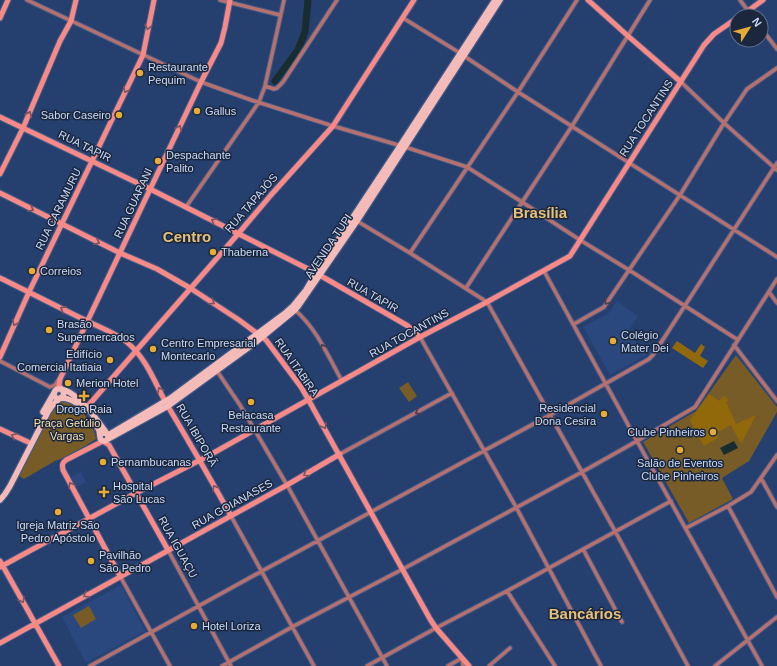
<svg xmlns="http://www.w3.org/2000/svg" width="777" height="666" viewBox="0 0 777 666" font-family="Arial,sans-serif">
<style>
.built{fill:#2b487e}
.green{fill:#775c28}
.forest{fill:#91690b}
.water{fill:#182d2f}
.lines{fill:none;stroke-linecap:round;stroke-linejoin:round}
.river{stroke:#182d2f;stroke-width:7}
.street-casing{stroke:#435b88;stroke-width:5.5}
.secondary-casing{stroke:#435b88;stroke-width:7}
.primary-casing{stroke:#435b88;stroke-width:8}
.street{stroke:#b6706e;stroke-width:3.5}
.secondary{stroke:#f78987;stroke-width:5}
.primary{stroke:#f4bbb8;stroke-width:5.5}
.oneway{stroke:#7e535e}
.oneway2{stroke:#4a3d4c}
.poi-dot{fill:#e5ad35;stroke:#1b273d;stroke-width:1.5}
.labels{text-anchor:middle;dominant-baseline:central;stroke-width:3;stroke-linejoin:round;paint-order:stroke}
.poi-label{font-size:11px;fill:#c9daf8;stroke:#1b273d;text-anchor:start}
.street-label{font-size:11px;fill:#c9daf8;stroke:#1b273d}
.park-label{font-size:11px;fill:#f9dfb0;stroke:#1b273d}
.district-label{font-size:15px;font-weight:bold;fill:#e7c079;stroke:#1b273d}
</style>
<rect width="100%" height="100%" fill="#253f6f"/>
<path class="built" d="M617 301 638 316 626 335 650 351 649 354 610 375 583 327 609 313Z
M81 472 86 482 77 487 71 477Z
M121 585 145 631 86 663 62 617Z"/>
<path class="green" d="M736 355 777 407V412L749 461 722 478 733 499 689 523 643 442 696 411Z
M408 382 417 396 409 402 399 388Z
M62 400C65 401 69 401 72 403 82 407 95 428 96 439L85 446 61 459 55 461 24 479 18 475 44 422 58 402Z
M89 606 96 619 81 628 73 615Z"/>
<path class="forest" d="M677 341 695 353 701 344 705 347 700 356 708 361 703 368 672 348Z
M709 394 719 401 723 396 729 400 726 402 736 424 756 415 741 444 731 425 716 433 718 438 704 446 690 420Z"/>
<path class="water" d="M734 441 738 448 724 455 720 448Z"/>
<g class="lines">
<path class="river" d="M275 81 298 50 305 32 308 0"/>
<g class="street-casing">
<path id="street" d="M27 0 201 82 251 100 333 126 405 147 467 167 522 202 580 240 629 270 738 340
M220 0 280 15
M740 0 752 16
M403 18 460 53
M761 28 777 49
M464 56 518 92 777 257
M681 82 724 123 777 170
M265 86 274 89 277 88 283 82 337 0
M186 207 259 102 265 86 284 0
M357 221 410 253 487 302 615 531 688 666
M410 253 518 92 577 0
M544 271 637 441 762 666
M466 288 572 126 650 0
M769 292 777 303
M295 310C317 329 328 356 342 381
M574 324 604 307 680 195 724 123 747 89 777 68
M420 337 516 507 601 666
M734 345 777 401
M0 361 50 387 55 385 59 379
M217 371 240 405 287 485 387 666
M340 454 452 393
M761 478 777 507
M728 506 777 597
M231 516 314 666
M686 528 728 506 751 492 777 455
M583 549 622 622
M168 550 231 666
M120 576 170 666
M507 591 555 666
M90 666 262 571 550 415 649 359 653 355 777 163
M222 666 292 627 403 569 582 472 637 441 695 407 777 279
M367 666 436 628 507 591 671 501
M448 666 462 658 463 666
M489 666 510 648
M715 666 777 617"/>
</g>
<g class="secondary-casing">
<path id="secondary" d="M588 0 628 36 681 82
M741 16 763 0
M0 18 8 0
M0 117 150 189 316 273 408 326 420 337
M0 174 23 128 60 41 71 21 76 0
M0 193 120 253 157 269 190 288 239 320 266 340 301 387 308 399 430 619 436 628 469 666
M0 278C29 292 58 307 87 321 99 327 120 335 129 344 147 360 155 383 166 403 188 440 210 478 231 516
M0 357 29 292 143 55 154 0
M62 390 59 385 60 379 201 82 221 43 225 27 230 0
M87 407 238 234 271 195 333 126 414 0
M0 429 28 442
M0 561 59 666
M0 567 136 493 208 456 420 337 487 302 570 256 704 45 714 34 737 18
M120 576 63 470C62 465 62 463 66 460L103 441 109 445 168 550
M0 643 287 485 340 454"/>
</g>
<g class="primary-casing">
<path id="primary" d="M62 390 64 393 63 396 59 399C54 398 52 393 57 389 75 387 98 421 108 435L172 397 284 314 293 306 306 290 316 273 396 152 495 0
M61 398C69 398 76 402 82 407
M43 412 54 393
M92 420 99 430 100 437
M100 437a4 4 0 1 1 8 0a4 4 0 1 1-8 0Z
M108 439 168 406 256 342 295 310 299 305 357 221 500 0
M0 500 5 494 10 486 48 412 52 406 59 399"/>
</g>
<use href="#street" class="street"/>
<use href="#secondary" class="secondary"/>
<use href="#primary" class="primary"/>
</g>
<defs><path id="oneway-chevron" d="M-2-3.5L2.5 0L-2 3.5" fill="none" stroke-width="1.6" stroke-linecap="round" stroke-linejoin="round"/></defs>
<g class="oneway">
<use href="#oneway-chevron" transform="translate(148 27) rotate(102)"/>
<use href="#oneway-chevron" transform="translate(126 90) rotate(116)"/>
<use href="#oneway-chevron" transform="translate(29 114) rotate(-67)"/>
<use href="#oneway-chevron" transform="translate(179 128) rotate(-65)"/>
<use href="#oneway-chevron" transform="translate(31 209) rotate(27)"/>
<use href="#oneway-chevron" transform="translate(214 221) rotate(-153)"/>
<use href="#oneway-chevron" transform="translate(97 242) rotate(26)"/>
<use href="#oneway-chevron" transform="translate(212 302) rotate(34)"/>
<use href="#oneway-chevron" transform="translate(63 309) rotate(-153)"/>
<use href="#oneway-chevron" transform="translate(15 323) rotate(114)"/>
<use href="#oneway-chevron" transform="translate(160 390) rotate(-117)"/>
<use href="#oneway-chevron" transform="translate(324 426) rotate(60)"/>
<use href="#oneway-chevron" transform="translate(14 436) rotate(-155)"/>
<use href="#oneway-chevron" transform="translate(306 474) rotate(150)"/>
<use href="#oneway-chevron" transform="translate(71 485) rotate(-119)"/>
<use href="#oneway-chevron" transform="translate(215 488) rotate(-119)"/>
<use href="#oneway-chevron" transform="translate(86 595) rotate(151)"/>
<use href="#oneway-chevron" transform="translate(22 600) rotate(61)"/>
</g>
<g class="oneway2">
<use href="#oneway-chevron" transform="translate(607 302) rotate(126)"/>
<use href="#oneway-chevron" transform="translate(323 347) rotate(-119)"/>
<use href="#oneway-chevron" transform="translate(418 412) rotate(151)"/>
</g>
<g class="poi-dot">
<circle cx="140" cy="73" r="4"/>
<circle cx="197" cy="111" r="4"/>
<circle cx="119" cy="115" r="4"/>
<circle cx="158" cy="161" r="4"/>
<circle cx="213" cy="252" r="4"/>
<circle cx="32" cy="271" r="4"/>
<circle cx="49" cy="330" r="4"/>
<circle cx="613" cy="341" r="4"/>
<circle cx="153" cy="349" r="4"/>
<circle cx="110" cy="360" r="4"/>
<circle cx="68" cy="383" r="4"/>
<path d="M82 390h4v4h4v4h-4v4h-4v-4h-4v-4h4z"/>
<circle cx="251" cy="402" r="4"/>
<circle cx="604" cy="414" r="4"/>
<circle cx="713" cy="432" r="4"/>
<circle cx="680" cy="450" r="4"/>
<circle cx="103" cy="462" r="4"/>
<path d="M102 486h4v4h4v4h-4v4h-4v-4h-4v-4h4z"/>
<circle cx="58" cy="512" r="4"/>
<circle cx="91" cy="561" r="4"/>
<circle cx="194" cy="626" r="4"/>
</g>
<g class="labels">
<g class="poi-label">
<text x="148" y="67">Restaurante<tspan x="148" dy="13">Pequim</tspan></text>
<text x="205" y="111">Gallus</text>
<text x="111" y="115" text-anchor="end">Sabor Caseiro</text>
<text x="166" y="155">Despachante<tspan x="166" dy="13">Palito</tspan></text>
<text x="221" y="252">Thaberna</text>
<text x="40" y="271">Correios</text>
<text x="57" y="324">Brasão<tspan x="57" dy="13">Supermercados</tspan></text>
<text x="621" y="335">Colégio<tspan x="621" dy="13">Mater Dei</tspan></text>
<text x="161" y="343">Centro Empresarial<tspan x="161" dy="13">Montecarlo</tspan></text>
<text x="102" y="354" text-anchor="end">Edifício<tspan x="102" dy="13">Comercial Itatiaia</tspan></text>
<text x="76" y="383">Merion Hotel</text>
<text x="596" y="408" text-anchor="end">Residencial<tspan x="596" dy="13">Dona Cesira</tspan></text>
<text x="84" y="409" text-anchor="middle">Droga Raia</text>
<text x="251" y="415" text-anchor="middle">Belacasa<tspan x="251" dy="13">Restaurante</tspan></text>
<text x="705" y="432" text-anchor="end">Clube Pinheiros</text>
<text x="111" y="462">Pernambucanas</text>
<text x="680" y="463" text-anchor="middle">Salão de Eventos<tspan x="680" dy="13">Clube Pinheiros</tspan></text>
<text x="113" y="486">Hospital<tspan x="113" dy="13">São Lucas</tspan></text>
<text x="58" y="525" text-anchor="middle">Igreja Matriz São<tspan x="58" dy="13">Pedro Apóstolo</tspan></text>
<text x="99" y="555">Pavilhão<tspan x="99" dy="13">São Pedro</tspan></text>
<text x="202" y="626">Hotel Loriza</text>
</g>
<g class="street-label">
<text transform="translate(646 118) rotate(-57)">RUA TOCANTINS</text>
<text transform="translate(85 146) rotate(26)">RUA TAPIR</text>
<text transform="translate(133 203) rotate(-65)">RUA GUARANI</text>
<text transform="translate(251 203) rotate(-49)">RUA TAPAJÓS</text>
<text transform="translate(58 209) rotate(-64)">RUA CARAMURU</text>
<text transform="translate(328 246) rotate(-56)">AVENIDA TUPI</text>
<text transform="translate(373 295) rotate(30)">RUA TAPIR</text>
<text transform="translate(409 333) rotate(-29)">RUA TOCANTINS</text>
<text transform="translate(297 367) rotate(55)">RUA ITABIRA</text>
<text transform="translate(197 435) rotate(60)">RUA IBIPORÃ</text>
<text transform="translate(232 504) rotate(-29)">RUA GOIANASES</text>
<text transform="translate(178 547) rotate(61)">RUA IGUAÇU</text>
</g>
<g class="park-label">
<text x="67" y="423">Praça Getúlio<tspan x="67" dy="13">Vargas</tspan></text>
</g>
<g class="district-label">
<text x="540" y="212">Brasília</text>
<text x="187" y="236">Centro</text>
<text x="585" y="613">Bancários</text>
</g>
</g>
<g transform="translate(749 28) rotate(54)"><circle r="19" fill="#1b273d" stroke="#616f88"/>
<path d="M0-3L7 15L0 10L-7 15Z" fill="#e5ad35"/>
<text y="-6" font-size="11" font-weight="bold" text-anchor="middle" fill="#c9daf8">N</text>
</g>
</svg>
